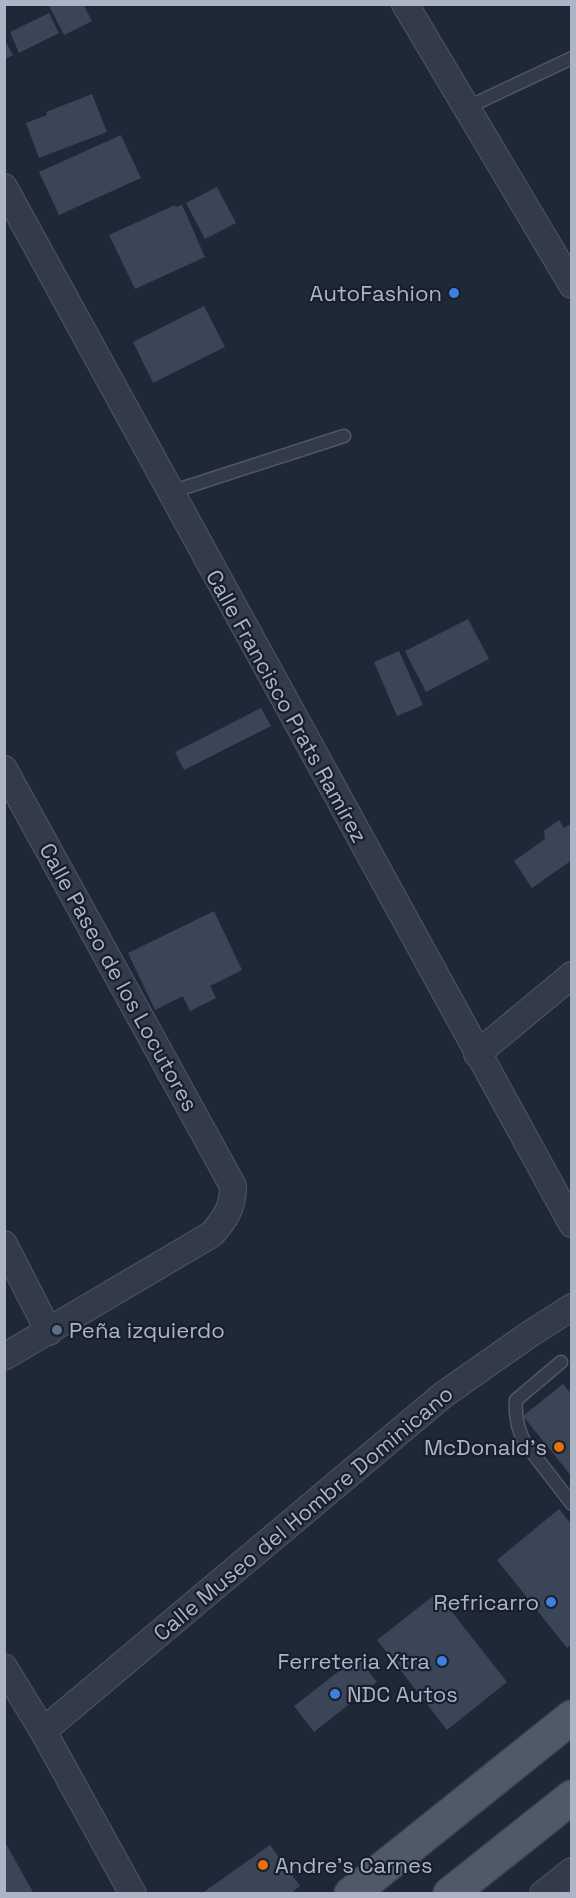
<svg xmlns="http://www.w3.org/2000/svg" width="576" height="1898" viewBox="0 0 576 1898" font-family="'Space Grotesk',sans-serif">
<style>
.building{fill:#3b4558}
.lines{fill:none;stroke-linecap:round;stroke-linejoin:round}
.service-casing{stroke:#505766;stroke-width:15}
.minor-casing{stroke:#505766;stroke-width:28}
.primary-casing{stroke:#3c4351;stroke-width:36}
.service{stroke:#333a48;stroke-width:12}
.minor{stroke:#333a48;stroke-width:26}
.primary{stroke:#505968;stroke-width:33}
.shop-dot{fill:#3f7fe0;stroke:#181f2c;stroke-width:2}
.service-dot{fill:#5c6f8a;stroke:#181f2c;stroke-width:2}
.food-dot{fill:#e8710a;stroke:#181f2c;stroke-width:2}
.labels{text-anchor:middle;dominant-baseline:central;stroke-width:4.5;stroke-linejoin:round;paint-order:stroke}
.poi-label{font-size:22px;fill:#adb4c5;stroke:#181f2c;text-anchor:end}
.street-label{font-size:22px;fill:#adb4c5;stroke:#181f2c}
</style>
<rect width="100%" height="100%" fill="#1f2837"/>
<path class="building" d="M48 4H83L92 21 64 35Z
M49 13 59 33 19 53 10 32Z
M4 39 13 55 4 60Z
M92 94 107 132 39 158 26 123 47 115 46 112Z
M121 135 141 178 59 215 39 172Z
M217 187 236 223 205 239 186 203Z
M175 205 176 207 182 205 205 257 135 289 109 235Z
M204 306 225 347 153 383 133 342Z
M468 619 489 659 426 692 405 651Z
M399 651 423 705 397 716 374 662Z
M261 708 271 726 184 770 175 752Z
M559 820 564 828 572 823V860L532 888 514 861 545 839 544 831Z
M214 911 242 970 210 986 216 998 190 1011 183 996 155 1010 128 953Z
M563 1384 572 1395V1477L523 1416Z
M559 1509 572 1525V1644L567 1648 497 1560Z
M437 1593 507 1682 447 1730 377 1640Z
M357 1657 377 1682 314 1732 294 1706Z
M4 1840 34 1894H4Z
M270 1845 300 1886 290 1894H201Z"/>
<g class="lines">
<g class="service-casing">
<path id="service" d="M466 108 572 58
M171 492 344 436
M561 1362 516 1400C515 1415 517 1429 525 1443L572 1504"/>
</g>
<g class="minor-casing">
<path id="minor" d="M405 4 572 285
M4 187 572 1224
M4 769 233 1186C233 1207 226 1218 212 1234L4 1357
M477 1054 572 975
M4 1244 49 1332
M4 1667 43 1731 133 1894
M43 1731 443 1395 527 1336 572 1307
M543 1894 572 1871"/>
</g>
<g class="primary-casing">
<path id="primary" d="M351 1894 572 1717
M450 1894 572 1797"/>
</g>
<use href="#service" class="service"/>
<use href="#minor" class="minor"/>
<use href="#primary" class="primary"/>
</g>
<g class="shop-dot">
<circle cx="454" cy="293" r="6"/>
<circle cx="551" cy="1602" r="6"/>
<circle cx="442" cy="1661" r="6"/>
<circle cx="335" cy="1694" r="6"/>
</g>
<circle class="service-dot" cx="57" cy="1330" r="6"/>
<g class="food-dot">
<circle cx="559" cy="1447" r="6"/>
<circle cx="263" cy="1865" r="6"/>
</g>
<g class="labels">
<g class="poi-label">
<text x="442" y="293">AutoFashion</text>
<text x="69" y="1330" text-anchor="start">Peña izquierdo</text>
<text x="547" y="1447">McDonald's</text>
<text x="539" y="1602">Refricarro</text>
<text x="430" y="1661">Ferreteria Xtra</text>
<text x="347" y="1694" text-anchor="start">NDC Autos</text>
<text x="275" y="1865" text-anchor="start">Andre's Carnes</text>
</g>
<g class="street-label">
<text transform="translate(287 706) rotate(61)">Calle Francisco Prats Ramírez</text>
<text transform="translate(119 977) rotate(61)">Calle Paseo de los Locutores</text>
<text transform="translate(303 1513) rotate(-40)">Calle Museo del Hombre Dominicano</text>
</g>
</g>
<rect width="576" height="1898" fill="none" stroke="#adb4c5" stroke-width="12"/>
</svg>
